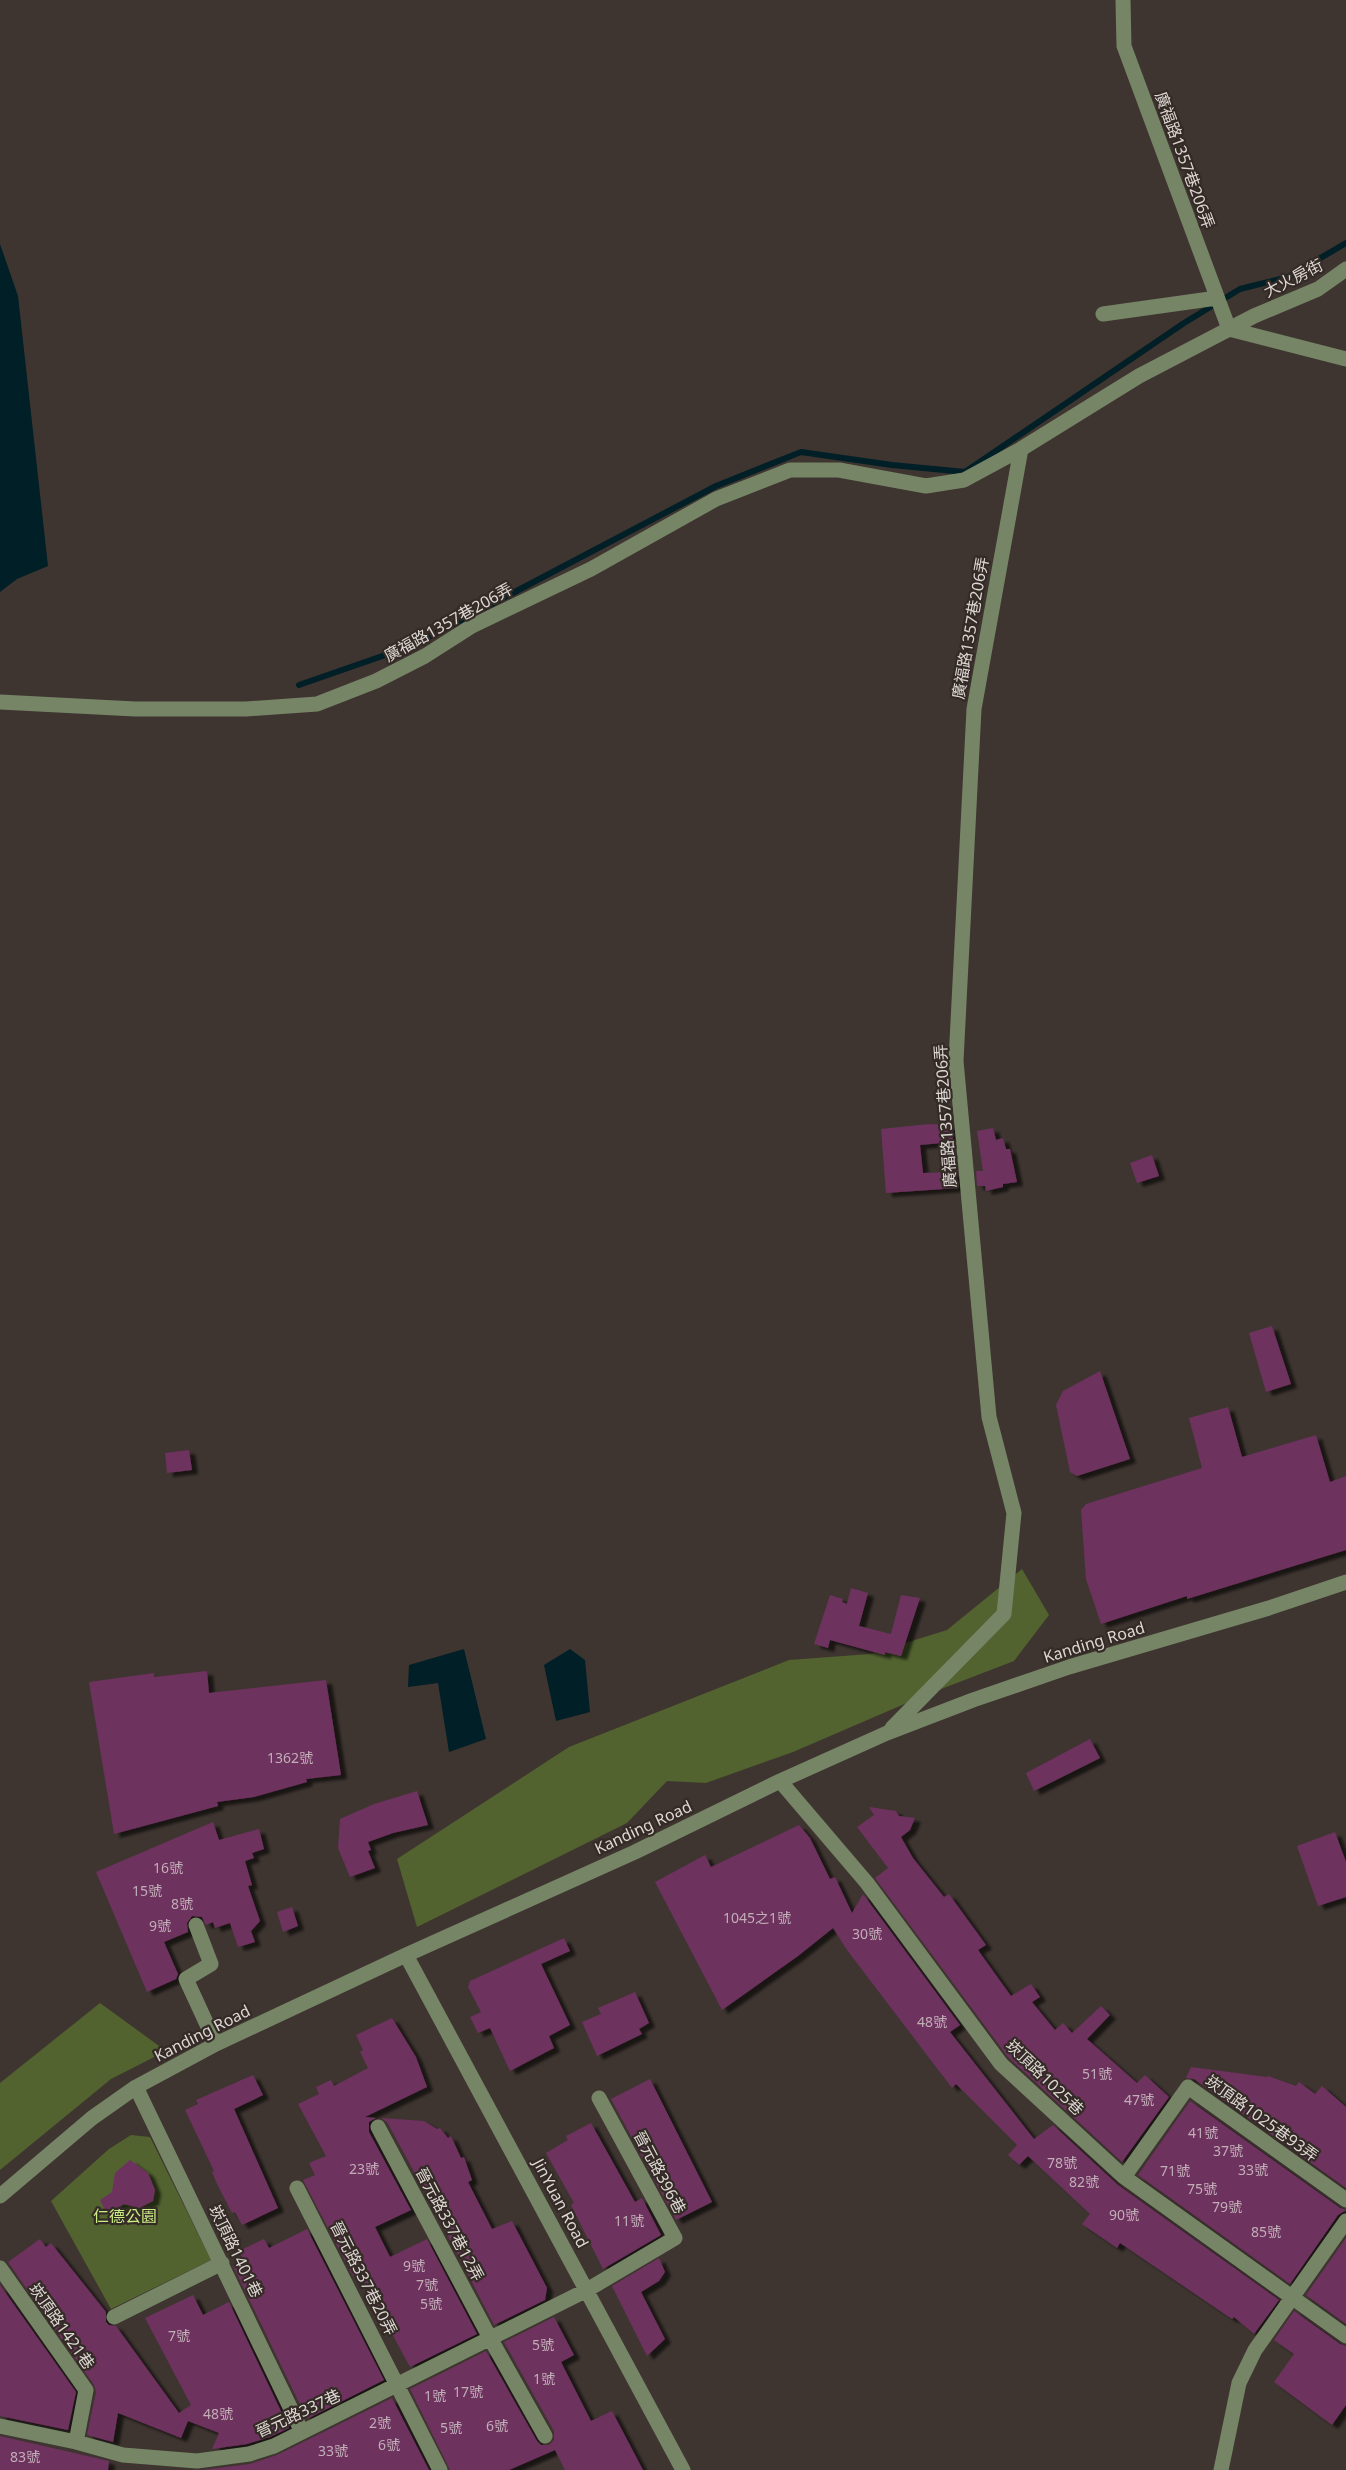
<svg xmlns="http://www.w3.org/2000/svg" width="1346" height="2470" viewBox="0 0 1346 2470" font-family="'Noto Sans','Noto Sans TC',sans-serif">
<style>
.green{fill:#52632f}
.water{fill:#001f27}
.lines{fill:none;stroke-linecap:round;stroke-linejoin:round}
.stream{stroke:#001f27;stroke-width:6}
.building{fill:#6e315f;filter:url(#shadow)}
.minor{stroke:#778567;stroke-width:15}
.labels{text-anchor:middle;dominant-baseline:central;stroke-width:4.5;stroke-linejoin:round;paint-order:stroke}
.number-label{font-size:14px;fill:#c1aeb7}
.street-label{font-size:16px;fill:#ddd7d4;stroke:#342b26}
.park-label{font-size:16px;fill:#c9eb83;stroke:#342b26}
</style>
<defs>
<filter id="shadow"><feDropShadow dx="6" dy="4" stdDeviation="1.5" flood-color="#0009"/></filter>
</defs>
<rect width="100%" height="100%" fill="#3e3530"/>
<path class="green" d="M1022 1569 1049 1615 1014 1661 923 1696 793 1752 706 1783 667 1781 627 1823 417 1927 397 1859 569 1747 789 1660 870 1654 947 1630Z
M100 2003 166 2051 111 2079 0 2170V2083Z
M131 2135 150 2137 211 2260 111 2309 51 2201 109 2149Z"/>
<path class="water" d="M0 244 18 296 48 566 17 579 0 592Z
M464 1649 486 1739 449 1752 438 1683 408 1687 409 1665Z
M570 1649 585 1660 590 1712 556 1721 544 1665Z"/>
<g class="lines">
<path class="stream" d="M299 685 414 645 716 486 801 452 892 465 965 472 1184 323 1240 289 1288 277 1346 243"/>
</g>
<path class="building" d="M929 1124 952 1125 953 1142 920 1145 923 1173 956 1172 958 1188 886 1193 881 1129Z
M993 1128 996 1140 1003 1138 1006 1149H1010L1017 1182 1003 1184V1187L986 1191 985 1186H977L976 1171H983L977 1131Z
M1152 1155 1159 1176 1137 1183 1130 1163Z
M1272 1326 1291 1384 1266 1392 1249 1333Z
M1100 1371 1130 1459 1077 1476 1070 1472 1056 1405 1063 1391Z
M1228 1407 1242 1457 1316 1435 1330 1482 1346 1476V1550L1187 1599V1596L1101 1624 1086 1579 1081 1510 1086 1504 1202 1468 1189 1418Z
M189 1450 192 1470 167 1473 165 1453Z
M851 1588 868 1593 859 1626 891 1634 901 1595 920 1598 901 1656 885 1652V1655L830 1640 828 1648 814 1644 830 1595 843 1599 842 1602 847 1604Z
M207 1671 209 1693 326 1680 341 1775 306 1779 307 1782 254 1797 217 1802 218 1806 114 1834 89 1682 154 1673V1677Z
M1090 1739 1100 1758 1034 1791 1026 1773Z
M417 1791 428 1825 393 1833 368 1842 371 1850 368 1851 375 1868 350 1877 338 1848 340 1819 374 1804Z
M869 1807 896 1811 899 1816 915 1818 910 1830 901 1837 913 1858 944 1897 949 1894 986 1945 978 1950 1011 1996 1031 1984 1040 1997 1032 2002 1055 2030 1063 2023 1072 2033 1101 2006 1110 2015 1087 2039 1137 2083 1145 2075 1169 2097 1122 2162 1008 2057 875 1878 888 1868 857 1827 874 1815Z
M213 1822 219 1840 259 1829 264 1849 252 1853 254 1858 245 1861 252 1885 248 1886 260 1921 251 1931 255 1942 238 1947 230 1923 215 1928 213 1922 206 1925 202 1917 192 1916 187 1923 188 1932 164 1942 178 1974 176 1979 147 1992 96 1872Z
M799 1825 810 1838 830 1879 835 1877 852 1913 863 1894 960 2025 950 2032 1034 2139 1053 2125 1118 2185 1279 2300 1254 2334 1234 2317 1232 2319 1120 2243 1117 2248 1082 2224 1090 2214 1028 2156 1019 2165 1008 2155 1017 2145 956 2084 952 2088 847 1950 833 1928 798 1956 722 2010 655 1882 705 1855 711 1867Z
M1335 1832 1346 1862V1897L1318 1906 1297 1846Z
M292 1907 298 1926 283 1932 277 1912Z
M564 1938 570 1951 541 1964 570 2025 549 2036 554 2048 510 2071 490 2028 478 2033 470 2017 481 2012 468 1987 470 1981Z
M635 1992 649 2023 639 2029 642 2034 597 2056 582 2022 601 2014 598 2008Z
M392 2018 416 2057 427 2087 365 2117 376 2118 369 2122V2132L411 2210 375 2227 390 2257 427 2239 477 2334 410 2367 359 2273 353 2276 303 2180 315 2175 309 2163 326 2156 298 2104 319 2094 316 2087 331 2080 334 2086 368 2068 360 2052 363 2050 356 2035Z
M1191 2067 1267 2077 1268 2076 1296 2086 1299 2082 1315 2094 1322 2086 1346 2107V2188L1194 2079 1186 2078Z
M253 2075 263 2095 234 2109 278 2208 242 2225 235 2212 232 2213 218 2186 212 2172 214 2171 185 2110 198 2104 196 2100Z
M650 2079 712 2202 676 2220 611 2099Z
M1190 2101 1340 2208 1346 2210 1338 2215 1290 2284 1138 2175Z
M381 2118 424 2121 437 2129 440 2128 448 2138 451 2136 461 2158 464 2157 472 2180 468 2182 492 2229 512 2221 547 2288 545 2300 494 2325 430 2201 387 2122Z
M591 2123 635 2202 642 2198 661 2235 603 2269 571 2205 574 2203 546 2153 568 2140 566 2136Z
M130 2160 148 2173 155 2190 153 2201 139 2208 124 2204 107 2214 100 2200 112 2192 115 2173Z
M307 2229 384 2380 307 2419 233 2266 244 2261 239 2251 264 2239 269 2248Z
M1346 2238V2324L1306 2295Z
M40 2239 46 2247 51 2243 106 2312V2322L109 2325 116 2326 179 2413 191 2405 145 2318 193 2295 203 2315 229 2302 289 2428 270 2437 247 2444 212 2449 219 2433 188 2421 181 2438 118 2413 113 2442 87 2435 96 2392 94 2385 8 2262Z
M659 2258 665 2272 659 2281 641 2292 665 2339 647 2356 612 2286Z
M0 2285 76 2392 68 2430 0 2416Z
M1294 2311 1340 2344 1346 2346V2405L1332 2425 1274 2382 1294 2354 1274 2340Z
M554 2317 574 2355 561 2362 591 2421 612 2411 643 2470H565L555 2450 509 2470H450L410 2389 486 2351 537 2441 541 2445H549L554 2440V2431L504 2342Z
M392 2398 429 2470H203L250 2464 277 2455Z
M0 2436 109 2461 108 2470H0Z"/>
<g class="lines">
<path class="minor" d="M1123 0 1124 46 1229 329 1346 359
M1103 314 1217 298
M0 702 135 709H246L317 704 376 681 425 656 472 626 591 569 716 499 790 470H839L926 486 964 480 1021 449 1139 376 1254 316 1318 289 1346 269
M892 1728 1004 1614 1014 1513 989 1417 956 1061 974 709 1021 449
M780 1781 867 1883 1001 2064 1124 2177 1346 2336
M196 1925 211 1964 186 1979 216 2044
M406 1955 683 2470
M136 2087 302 2432
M378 2127 490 2338 545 2436
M1124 2177 1188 2087 1346 2200
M297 2188 440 2470
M0 2196 92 2118 136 2087 216 2044 406 1955 635 1852 780 1781 887 1733 973 1700 1069 1667 1269 1608 1346 1582
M0 2268 86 2390 76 2442
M114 2317 222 2263
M0 2426 76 2442 123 2455 197 2461 249 2454 274 2446 587 2290 675 2238 599 2098
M1221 2470 1239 2383 1255 2350 1346 2221"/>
</g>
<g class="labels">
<g class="number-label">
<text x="290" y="1757">1362號</text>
<text x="168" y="1867">16號</text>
<text x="147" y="1890">15號</text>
<text x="182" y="1903">8號</text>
<text x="757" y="1917">1045之1號</text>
<text x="160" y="1925">9號</text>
<text x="867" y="1933">30號</text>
<text x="932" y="2021">48號</text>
<text x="1097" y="2073">51號</text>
<text x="1139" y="2099">47號</text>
<text x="1203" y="2132">41號</text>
<text x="1228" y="2150">37號</text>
<text x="1062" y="2162">78號</text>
<text x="364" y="2168">23號</text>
<text x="1253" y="2169">33號</text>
<text x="1175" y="2170">71號</text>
<text x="1084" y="2181">82號</text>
<text x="1202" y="2188">75號</text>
<text x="1227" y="2206">79號</text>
<text x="1124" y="2214">90號</text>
<text x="629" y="2220">11號</text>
<text x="1266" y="2231">85號</text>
<text x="414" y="2265">9號</text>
<text x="427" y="2284">7號</text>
<text x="431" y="2303">5號</text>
<text x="179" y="2335">7號</text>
<text x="543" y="2344">5號</text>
<text x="544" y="2378">1號</text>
<text x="468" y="2391">17號</text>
<text x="435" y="2395">1號</text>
<text x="218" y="2413">48號</text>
<text x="380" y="2422">2號</text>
<text x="497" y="2425">6號</text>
<text x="451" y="2427">5號</text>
<text x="389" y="2444">6號</text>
<text x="333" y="2450">33號</text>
<text x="25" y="2456">83號</text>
</g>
<g class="street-label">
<text transform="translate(1185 160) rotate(70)">廣福路1357巷206弄</text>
<text transform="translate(1293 278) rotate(-27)">大火房街</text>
<text transform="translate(448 622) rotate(-29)">廣福路1357巷206弄</text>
<text transform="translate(970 628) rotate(-80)">廣福路1357巷206弄</text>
<text transform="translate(945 1116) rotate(-94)">廣福路1357巷206弄</text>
<text transform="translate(1094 1642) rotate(-17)">Kanding Road</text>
<text transform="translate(643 1827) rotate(-25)">Kanding Road</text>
<text transform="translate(202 2033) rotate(-27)">Kanding Road</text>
<text transform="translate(1045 2077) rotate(44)">崁頂路1025巷</text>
<text transform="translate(1262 2118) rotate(36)">崁頂路1025巷93弄</text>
<text transform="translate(660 2172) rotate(62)">晉元路396巷</text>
<text transform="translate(561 2203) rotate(62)">JinYuan Road</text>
<text transform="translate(450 2224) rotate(62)">晉元路337巷12弄</text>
<text transform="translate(236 2251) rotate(64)">崁頂路1401巷</text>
<text transform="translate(364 2278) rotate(63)">晉元路337巷20弄</text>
<text transform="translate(62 2326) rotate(55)">崁頂路1421巷</text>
<text transform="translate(298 2413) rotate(-25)">晉元路337巷</text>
</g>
<g class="park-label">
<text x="125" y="2216">仁德公園</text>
</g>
</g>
</svg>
